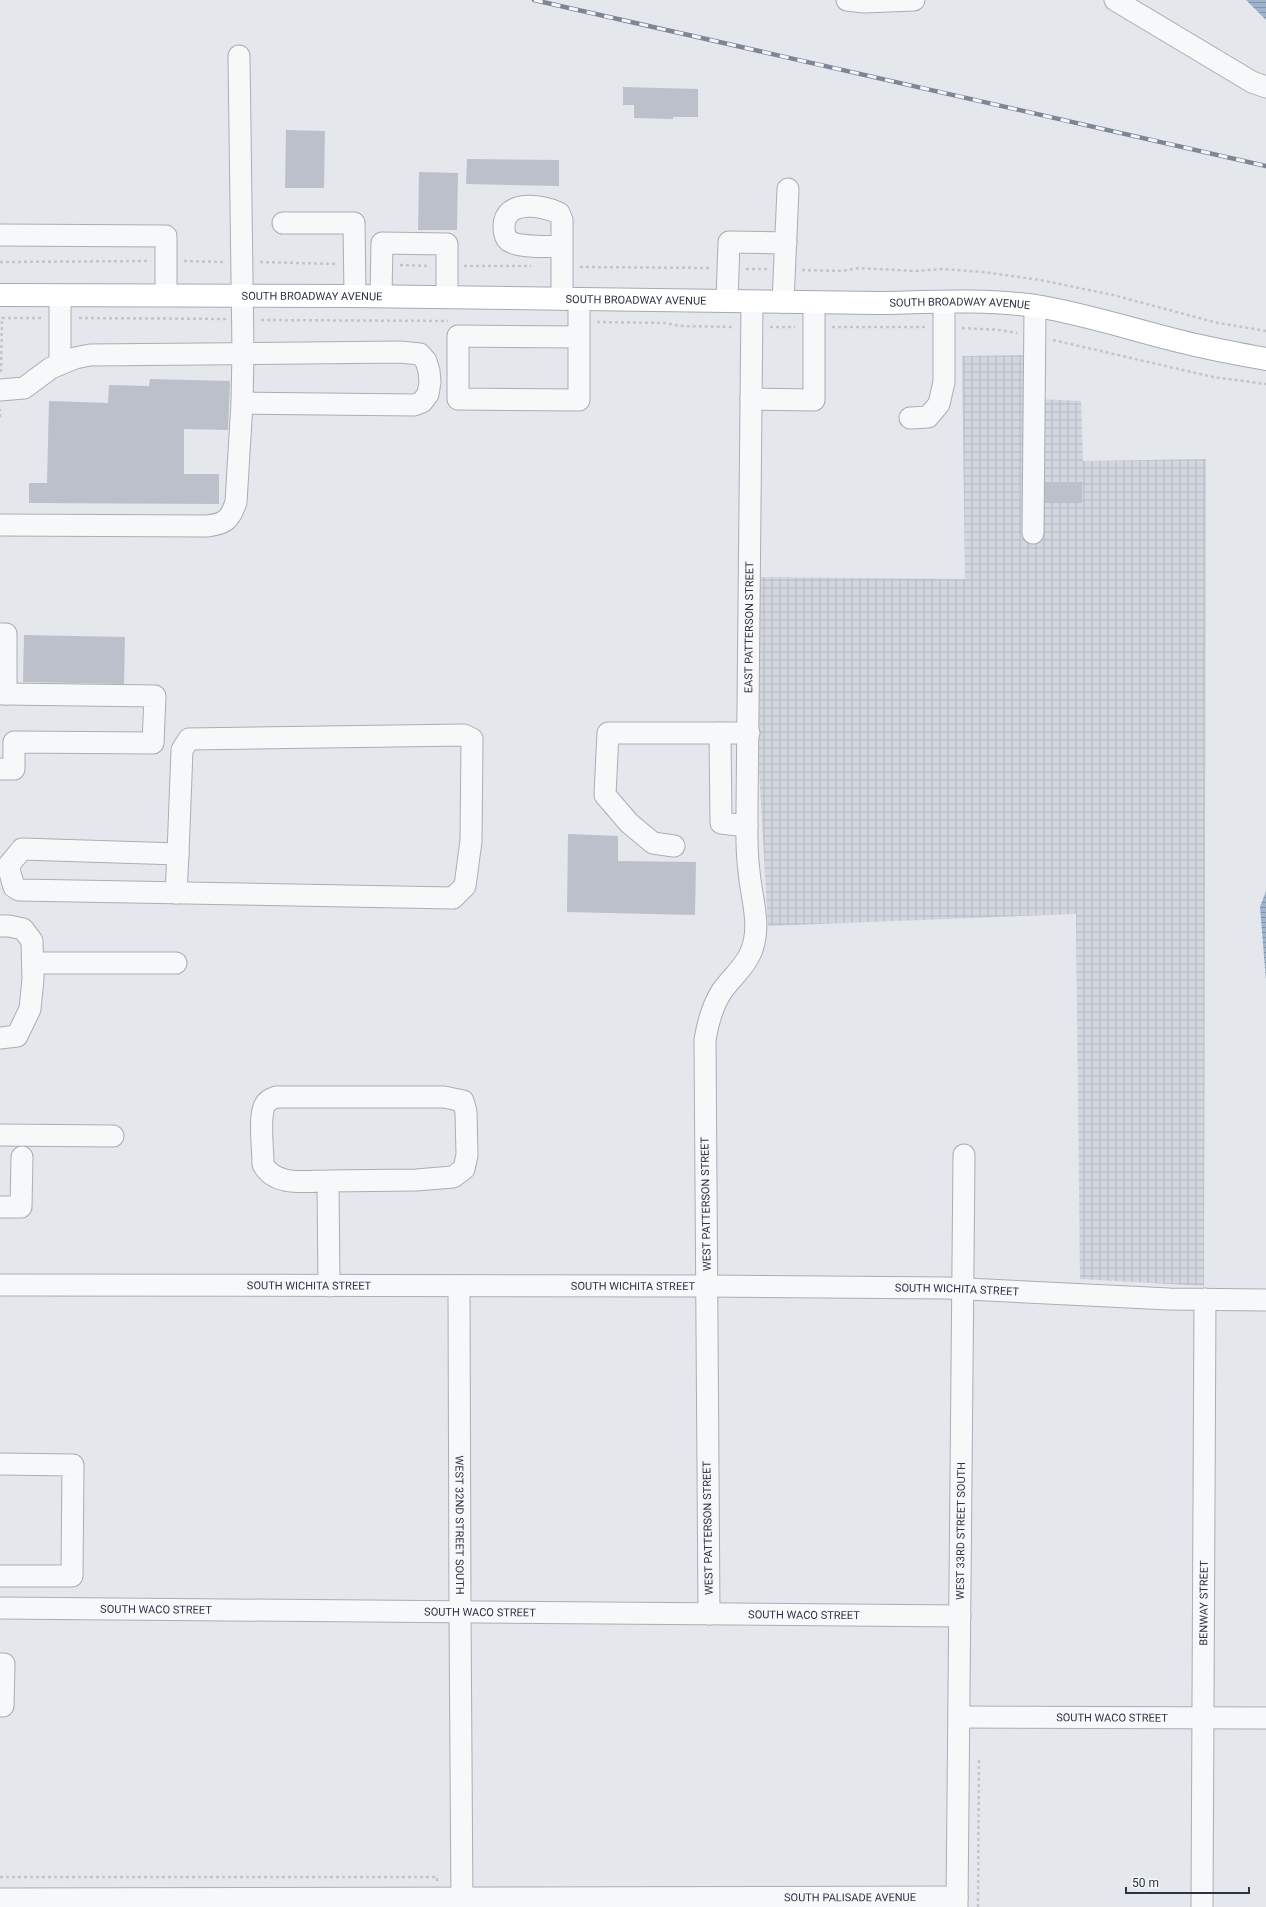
<svg xmlns="http://www.w3.org/2000/svg" width="1266" height="1907" viewBox="0 0 1266 1907" font-family="Roboto,sans-serif">
<style>
.industrial{fill:url(#industrial-grid)}
.water{fill:url(#water-rules)}
.building{fill:#bbc0ca}
.lines{fill:none;stroke-linecap:round;stroke-linejoin:round}
.minor-casing{stroke:#a9aeb7;stroke-width:23}
.major-casing{stroke:#a3abb8;stroke-width:24}
.path{stroke:#c2c5cb;stroke-width:2.5;stroke-dasharray:3 3;stroke-linecap:butt}
.minor{stroke:#f7f8fa;stroke-width:21}
.major{stroke:#fff;stroke-width:22}
.rail-casing{stroke:#7d8696;stroke-width:4.5}
.rail{stroke:#f4f6f9;stroke-width:3;stroke-dasharray:9;stroke-linecap:butt}
.labels{text-anchor:middle;dominant-baseline:central;stroke-width:3;stroke-linejoin:round;paint-order:stroke}
.street-label{font-size:11px;fill:#2b3445;stroke:#f4f6f9}
</style>
<defs>
<pattern id="industrial-grid" width="8" height="8" patternUnits="userSpaceOnUse"><rect width="8" height="8" fill="#d2d6de"/><path d="M0 4h8M4 0v8" fill="none" stroke="#b4b8c0"/></pattern>
<pattern id="water-rules" width="6" height="5" patternUnits="userSpaceOnUse"><rect width="6" height="5" fill="#9fb4cc"/><path d="M0 2.5h6" fill="none" stroke="#8293a7"/></pattern>
</defs>
<rect width="100%" height="100%" fill="#e4e7ec"/>
<path class="industrial" d="M1041 355 1040 399 1081 401 1083 461 1206 459 1204 1286 1080 1279 1076 914 768 926 759 770V577L965 579 962 356Z"/>
<path class="water" d="M1246 0H1266V20Z
M1266 891V981L1260 907Z"/>
<path class="building" d="M623 87 698 89V117H673V119L634 118V105H623Z
M286 130 325 131 324 188H285Z
M467 159 559 160V186L466 184Z
M419 172 458 173 457 230H418Z
M150 379 230 381 228 430 184 429V474H219V504L29 503V483H47L49 401 108 403 109 385 149 386Z
M1045 482H1082V503H1045Z
M24 635 125 637 124 684 23 682Z
M568 834 618 836V861L696 862 695 915 567 912Z"/>
<g class="lines">
<g class="minor-casing">
<g id="minor">
<path d="M847 0 864 2 914 0"/>
<path d="M1115 0 1252 82 1266 87"/>
<path d="M283 223H354L355 296"/>
<path d="M0 235 166 236V295"/>
<path d="M60 295V364"/>
<path d="M381 296 382 243 447 244V297"/>
<path d="M562 299V220L559 213C542 205 504 199 504 227 504 232 505 238 509 241 519 248 549 246 562 247"/>
<path d="M579 299V337L458 336V399L579 400V337"/>
<path d="M727 301 729 242 786 243"/>
<path d="M783 302 788 189"/>
<path d="M0 390 24 388 51 368 75 358 90 355 400 352 420 354 426 361 429 371 430 382 428 394 422 402 414 405 242 403"/>
<path d="M751 399 814 400V302"/>
<path d="M910 418 928 417 939 404 944 382V302"/>
<path d="M0 525 207 526C225 524 230 520 236 502L242 403 243 352 239 56"/>
<path d="M1033 533 1035 306"/>
<path d="M0 634H6V694H0"/>
<path d="M720 733 721 823 747 826"/>
<path d="M464 735 472 739 471 841 465 886 453 898 19 890 14 887 8 866 22 849 178 854 182 750 189 739Z"/>
<path d="M0 769H14V742L153 743 155 696 6 694"/>
<path d="M674 846 653 843 629 823 605 795 608 733H749"/>
<path d="M176 893 178 854"/>
<path d="M0 926H9L23 929 32 941 33 979 30 1009 17 1036 0 1038"/>
<path d="M33 963H176"/>
<path d="M0 1135 113 1136"/>
<path d="M328 1181 416 1180 453 1177 464 1169 467 1155 466 1112 463 1101 444 1097H276C271 1099 266 1101 264 1107 259 1120 263 1148 263 1164 274 1187 307 1181 328 1181L329 1286"/>
<path d="M0 1207H21L22 1157"/>
<path id="s1" d="M0 1285 707 1286 947 1288 1169 1299 1266 1300"/>
<path id="s2" d="M459 1286 460 1612 462 1907"/>
<path d="M0 1464 73 1465 72 1576H0"/>
<path id="s3" d="M0 1608 960 1616"/>
<path id="s4" d="M709 1614 705 1040C708 1022 712 1006 722 991 731 978 745 967 751 952 762 925 751 898 749 871 746 851 747 830 747 810L752 302"/>
<path d="M0 1664H4L3 1706H0"/>
<path id="s5" d="M959 1717 1266 1718"/>
<path id="s6" d="M0 1899 957 1897"/>
<path id="s7" d="M957 1907 964 1155"/>
<path id="s8" d="M1202 1907 1205 1299"/>
</g>
</g>
<g class="major-casing">
<g id="major">
<path id="s9" d="M0 295 355 296 879 303C931 302 984 299 1036 306 1092 315 1145 334 1200 346 1222 351 1244 355 1266 359"/>
</g>
</g>
<path class="path" d="M184 261 223 262
M0 262 147 261
M260 262 337 264
M400 265 429 266
M464 266H531
M580 267 709 268
M746 269H767
M802 270 842 271 859 268 914 271 943 269 983 272 1040 280 1113 295 1218 323 1266 331
M79 318 226 319
M261 320 448 321
M597 322 665 323 680 326 733 327
M770 327H795
M832 327H925
M962 328 999 330 1017 333
M1053 340 1213 377 1266 384
M1 372 2 318H42
M0 417V409
M0 1877H437V1881
M978 1907 979 1758"/>
<use href="#minor" class="minor"/>
<use href="#major" class="major"/>
<g class="rail-casing">
<path id="rail" d="M534 0 1266 166"/>
</g>
<use href="#rail" class="rail"/>
</g>
<g class="labels">
<g class="street-label">
<text stroke="none"><textPath href="#s9" startOffset="312">SOUTH BROADWAY AVENUE</textPath></text>
<text stroke="none"><textPath href="#s9" startOffset="636">SOUTH BROADWAY AVENUE</textPath></text>
<text stroke="none"><textPath href="#s9" startOffset="960">SOUTH BROADWAY AVENUE</textPath></text>
<text stroke="none"><textPath href="#s4" startOffset="1001">EAST PATTERSON STREET</textPath></text>
<text transform="translate(706 1204) rotate(-91)">WEST PATTERSON STREET</text>
<text stroke="none"><textPath href="#s1" startOffset="309">SOUTH WICHITA STREET</textPath></text>
<text stroke="none"><textPath href="#s1" startOffset="633">SOUTH WICHITA STREET</textPath></text>
<text stroke="none"><textPath href="#s1" startOffset="957">SOUTH WICHITA STREET</textPath></text>
<text stroke="none"><textPath href="#s2" startOffset="239">WEST 32ND STREET SOUTH</textPath></text>
<text transform="translate(708 1528) rotate(-91)">WEST PATTERSON STREET</text>
<text stroke="none"><textPath href="#s7" startOffset="376">WEST 33RD STREET SOUTH</textPath></text>
<text stroke="none"><textPath href="#s8" startOffset="304">BENWAY STREET</textPath></text>
<text stroke="none"><textPath href="#s3" startOffset="156">SOUTH WACO STREET</textPath></text>
<text stroke="none"><textPath href="#s3" startOffset="480">SOUTH WACO STREET</textPath></text>
<text stroke="none"><textPath href="#s3" startOffset="804">SOUTH WACO STREET</textPath></text>
<text stroke="none"><textPath href="#s5" startOffset="153">SOUTH WACO STREET</textPath></text>
<text stroke="none"><textPath href="#s6" startOffset="850">SOUTH PALISADE AVENUE</textPath></text>
</g>
</g>
<path d="M1126 1887v6h123v-6" fill="none" stroke="#2b3445" stroke-width="2"/>
<text x="1132" y="1887" font-size="12" fill="#2b3445" stroke="#f4f6f9" stroke-width="3" paint-order="stroke">50 m</text>
</svg>
